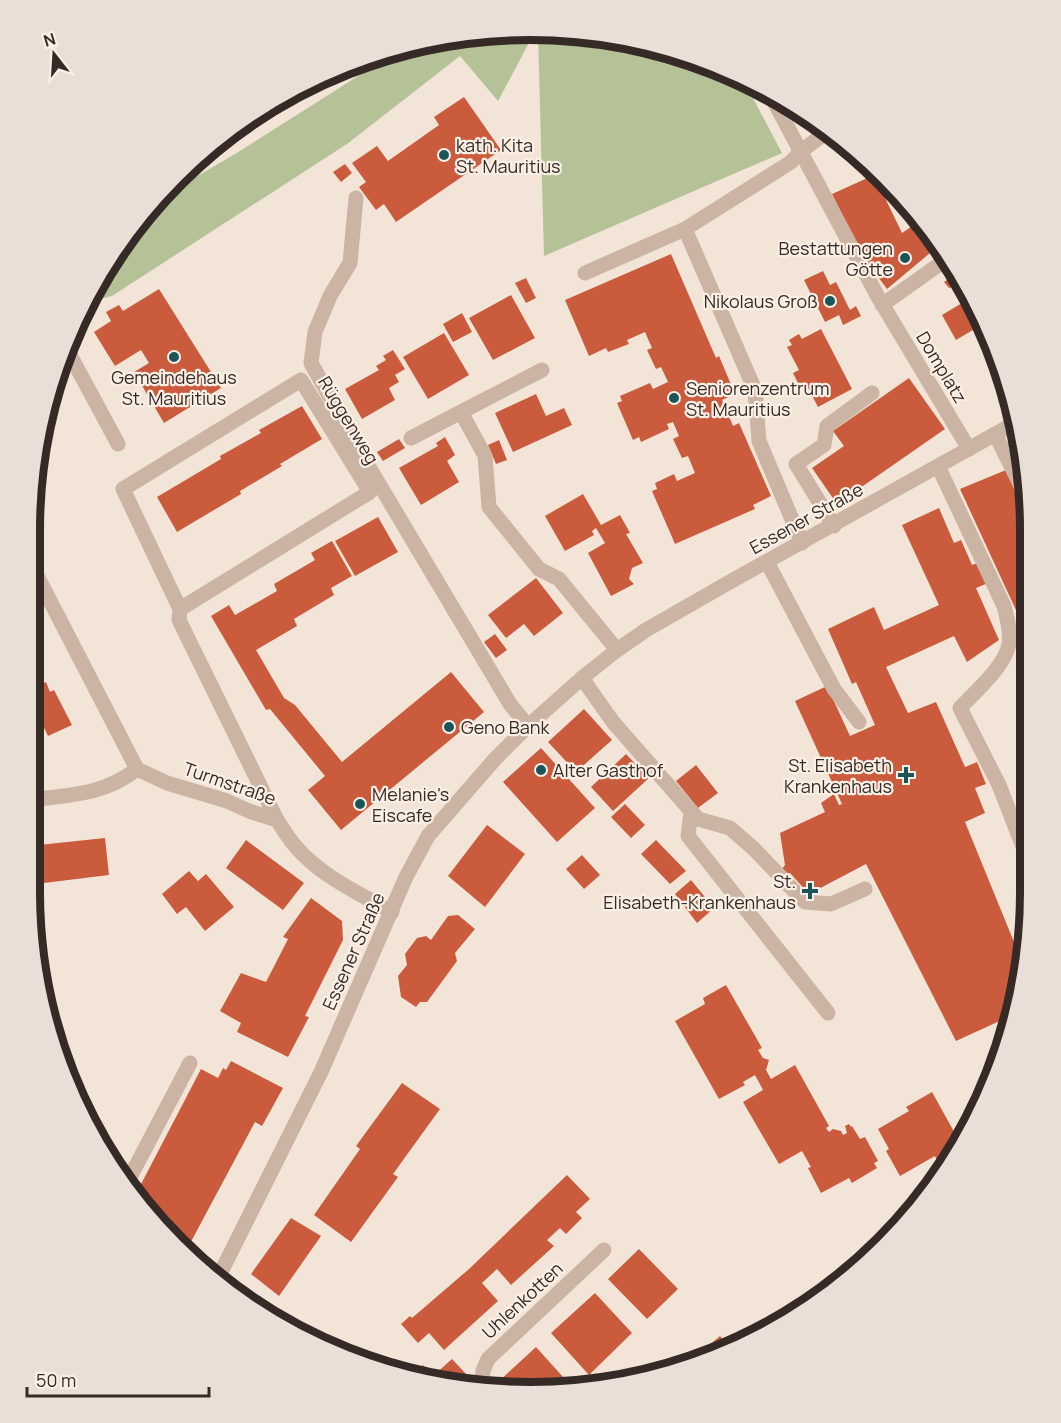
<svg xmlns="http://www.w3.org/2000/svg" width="1061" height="1423" viewBox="0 0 1061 1423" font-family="Manrope,sans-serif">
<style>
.green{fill:#b5c298}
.building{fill:#cb5b3d}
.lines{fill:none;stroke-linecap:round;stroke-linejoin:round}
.service{stroke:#cbb4a4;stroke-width:15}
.minor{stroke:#cbb4a4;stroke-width:15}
.tertiary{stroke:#cbb4a4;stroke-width:15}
.poi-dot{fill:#1a5659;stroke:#faefe5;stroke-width:2}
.labels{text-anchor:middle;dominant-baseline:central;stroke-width:4.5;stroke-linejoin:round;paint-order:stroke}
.poi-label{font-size:18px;fill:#362a26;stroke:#faefe5;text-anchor:start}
.street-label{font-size:18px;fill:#362a26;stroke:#faefe5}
.rim{fill:none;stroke:#362a26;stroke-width:8}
</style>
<rect width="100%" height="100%" fill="#f2e5d8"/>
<path class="green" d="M498 31 530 32V41L498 101 460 56 347 144 112 296 92 301 114 253 172 191 240 151 404 47Z
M538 32 596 34 692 57 744 81 782 153 544 256Z"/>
<path class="building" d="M464 97 501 150 396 222 384 204 376 210 359 187 366 182 352 163 377 146 388 161 439 125 434 117Z
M345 164 352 173 341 182 333 172Z
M874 175 902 233 912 226 930 253 887 289 862 255 832 194Z
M671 254 716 358 719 356 735 394 722 400 733 426 739 423 771 496 753 505 755 509 675 544 652 491 657 489 655 483 674 474 677 481 695 473 688 456 682 458 673 439 679 436 673 422 667 424 669 429 641 442 639 437 633 440 617 403 622 401 620 396 650 383 653 389 668 382 661 367 656 369 647 350 652 348 645 332 627 340 629 344 608 352 606 348 589 356 565 300Z
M823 271 830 285 836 282 850 310 856 306 861 316 843 325 839 315 825 322 804 280Z
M951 277 955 281 958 278 993 339 996 351 990 355 982 340 985 338 978 327 956 340 942 315 962 303 953 287 949 288 944 282Z
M526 278 536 298 526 303 515 283Z
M159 289 221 388 164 423 134 372 149 363 141 350 115 366 94 332 111 321 106 312 119 305 123 311Z
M511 295 535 338 493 360 469 318Z
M462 313 472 332 453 342 443 324Z
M821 329 852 389 818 407 805 382 799 385 793 373 799 370 787 347 792 345 789 340 799 334 802 339Z
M444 333 469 375 428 399 403 357Z
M393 350 405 369 395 375 399 382 389 388 395 400 362 419 345 389 379 370 376 366 386 360 383 356Z
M909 378 945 429 837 504 812 468 844 446 833 431Z
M536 394 546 416 564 408 572 425 513 452 495 413Z
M302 406 322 439 280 464 282 466 240 491 241 494 177 532 157 497 221 459 220 456 261 433 259 430Z
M445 437 455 455 447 461 459 482 421 505 399 468 438 446 436 443Z
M399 439 405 448 383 461 377 452Z
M499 440 507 460 496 464 488 445Z
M1006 470 1024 511 1027 510 1028 615 1021 621 960 489Z
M583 494 601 525 620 515 630 533 626 534 643 563 632 568 629 579 634 584 611 596 588 553 605 543 596 528 592 531 594 535 565 551 545 516Z
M939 508 954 543 961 540 972 565 980 562 988 583 976 588 999 640 967 662 954 636 886 667 908 713 936 702 965 767 977 762 986 784 975 788 985 813 965 822 1023 964 1015 1014 956 1041 866 864 809 894 790 873 784 874 781 870 785 865 780 833 825 812 821 803 834 794 839 805 842 804 795 701 827 686 850 736 875 725 856 682 852 684 828 629 874 607 884 630 939 605 902 525Z
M378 517 398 552 355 576 335 541Z
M332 541 352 576 331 588 334 595 294 619 297 626 256 650 284 698 295 705 342 762 451 672 484 712 341 830 308 790 325 776 270 709 266 710 211 616 229 605 235 615 277 591 274 584 315 560 311 553Z
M536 578 563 613 534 636 524 624 506 638 488 615Z
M495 634 507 650 496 658 484 642Z
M46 682 50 692 54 690 72 725 48 736 31 701V689Z
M584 709 612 740 576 772 548 742Z
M541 748 595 808 557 842 503 782Z
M626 754 649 778 613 811 591 787Z
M696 765 718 793 698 808 676 781Z
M625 804 645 825 631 838 611 817Z
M487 825 525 854 485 907 448 876Z
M105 838 109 875 44 883 39 845Z
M246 840 304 883 283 910 226 868Z
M656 840 686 871 670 884 641 854Z
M582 855 600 875 584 889 566 869Z
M189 871 198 881 206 874 234 907 205 931 186 907 177 914 162 894Z
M691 880 714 908 697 923 675 894Z
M311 898 342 921 343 940 305 1016 309 1017 288 1057 237 1032 241 1023 220 1011 241 973 266 982 288 939 283 937Z
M458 915 475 929 455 953 457 961 427 1002H420L416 1007 401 997 398 976 407 965 405 954 417 938 426 936 431 940 448 916Z
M726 985 762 1048 758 1050 763 1058 769 1060 766 1070 771 1079 795 1065 829 1126 826 1128 829 1132 833 1129 841 1131 843 1135 847 1133 845 1126 849 1124 851 1127 852 1126 860 1139 865 1137 878 1161 874 1163 877 1168 852 1183 849 1178 821 1193 808 1168 811 1167 802 1151 779 1164 743 1102 763 1090 755 1075 743 1082 745 1085 719 1099 675 1021 705 1004 703 998Z
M231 1061 283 1088 262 1126 255 1122 186 1251 132 1185 139 1188 201 1069 218 1078 223 1068 226 1070Z
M402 1083 440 1109 393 1174 398 1177 351 1242 314 1215 360 1149 356 1146Z
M932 1092 962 1146 959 1149 937 1161 935 1156 900 1176 886 1151 889 1149 878 1129 909 1111 906 1107Z
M567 1175 590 1199 576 1212 582 1218 566 1234 560 1228 547 1240 554 1246 511 1285 497 1269 482 1283 498 1301 444 1350 429 1333 418 1343 401 1324 410 1316 412 1318 469 1269Z
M291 1218 321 1236 279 1296 251 1274Z
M639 1249 678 1289 647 1319 608 1279Z
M595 1293 632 1333 589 1375 551 1333Z
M271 1305 289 1316 284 1325 266 1313Z
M720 1336 732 1349 722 1355 689 1363Z
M536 1347 573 1388 570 1390 564 1392 502 1388 497 1383Z
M396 1359 411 1376 386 1368Z
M452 1359 467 1375 455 1385 433 1383 418 1378 414 1374 423 1365 433 1376Z"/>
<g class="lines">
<path class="service" d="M356 198 350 263 330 296 315 332 311 363 366 462 510 704 528 726
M685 229 755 390 759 441 802 543
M585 273 685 229 791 162 800 152
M1001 381 1007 393
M461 412 542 370
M995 434 1027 498
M411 438 461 412 485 456 489 507 539 569 559 579 617 650
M938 466 1004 606C1007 618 1011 631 1009 644 1005 666 976 691 960 708L999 785
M834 526 796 464 824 445 827 426 872 393
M767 562 834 689 859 722
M582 678 613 722 698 819 730 828 754 849 805 902 831 904 865 889
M691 812 688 836 828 1013
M128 1181 190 1063"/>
<path class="minor" d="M769 92 878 297 969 449
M800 152 828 131
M882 305 947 259
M69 353 118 444
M31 564 137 769
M180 609 370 492 301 380 123 489 180 609 179 620 277 820C283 829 289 839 296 847 321 876 358 893 392 912
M137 769 167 783 227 801 249 811 277 820
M999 785 1029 862
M30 800C70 795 104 795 137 769
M481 1387 483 1371 488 1359 604 1250"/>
<path class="tertiary" d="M217 1280 321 1072 406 877 428 836 495 759 528 726 582 678 617 650 646 630 728 583 1015 423"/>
</g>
<g class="poi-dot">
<circle cx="444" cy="155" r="6"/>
<circle cx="905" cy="258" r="6"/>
<circle cx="830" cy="301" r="6"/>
<circle cx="174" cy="357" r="6"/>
<circle cx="674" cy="398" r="6"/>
<circle cx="449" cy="727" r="6"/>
<circle cx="541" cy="770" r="6"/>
<path d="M903 766h6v6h6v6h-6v6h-6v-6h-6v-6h6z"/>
<circle cx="360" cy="804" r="6"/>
<path d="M807 882h6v6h6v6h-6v6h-6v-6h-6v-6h6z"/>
</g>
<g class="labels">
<g class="poi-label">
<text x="456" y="145">kath. Kita<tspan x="456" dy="21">St. Mauritius</tspan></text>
<text x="893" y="248" text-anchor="end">Bestattungen<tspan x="893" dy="21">Götte</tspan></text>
<text x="818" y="301" text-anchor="end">Nikolaus Groß</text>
<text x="174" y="377" text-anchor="middle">Gemeindehaus<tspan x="174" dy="21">St. Mauritius</tspan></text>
<text x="686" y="388">Seniorenzentrum<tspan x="686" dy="21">St. Mauritius</tspan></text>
<text x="461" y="727">Geno Bank</text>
<text x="892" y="765" text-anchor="end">St. Elisabeth<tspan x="892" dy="21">Krankenhaus</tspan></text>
<text x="553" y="770">Alter Gasthof</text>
<text x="372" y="794">Melanie's<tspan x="372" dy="21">Eiscafe</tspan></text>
<text x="796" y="881" text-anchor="end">St.<tspan x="796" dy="21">Elisabeth-Krankenhaus</tspan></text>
</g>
<g class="street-label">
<text transform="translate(942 367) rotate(59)">Domplatz</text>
<text transform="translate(349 420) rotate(59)">Rüggenweg</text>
<text transform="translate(806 518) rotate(-29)">Essener Straße</text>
<text transform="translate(230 783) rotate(19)">Turmstraße</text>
<text transform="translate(353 951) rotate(-66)">Essener Straße</text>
<text transform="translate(522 1300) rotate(-43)">Uhlenkotten</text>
</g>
</g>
<path d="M0 0H1061V1423H0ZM530 40H530A490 490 0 0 1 1020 530V892A490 490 0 0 1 530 1382H530A490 490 0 0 1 40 892V530A490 490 0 0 1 530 40Z" fill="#eadfd6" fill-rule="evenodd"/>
<path class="rim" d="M530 40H530A490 490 0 0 1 1020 530V892A490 490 0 0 1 530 1382H530A490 490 0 0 1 40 892V530A490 490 0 0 1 530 40Z"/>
<g transform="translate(54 54) rotate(343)" stroke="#faefe5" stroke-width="4.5" paint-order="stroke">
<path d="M0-4.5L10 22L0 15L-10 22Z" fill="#362a26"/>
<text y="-9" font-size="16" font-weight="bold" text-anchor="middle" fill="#362a26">N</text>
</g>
<path d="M27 1387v9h182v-9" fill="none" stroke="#362a26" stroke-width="3"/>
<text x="36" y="1387" font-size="18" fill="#362a26" stroke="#faefe5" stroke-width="4.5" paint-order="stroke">50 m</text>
</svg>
